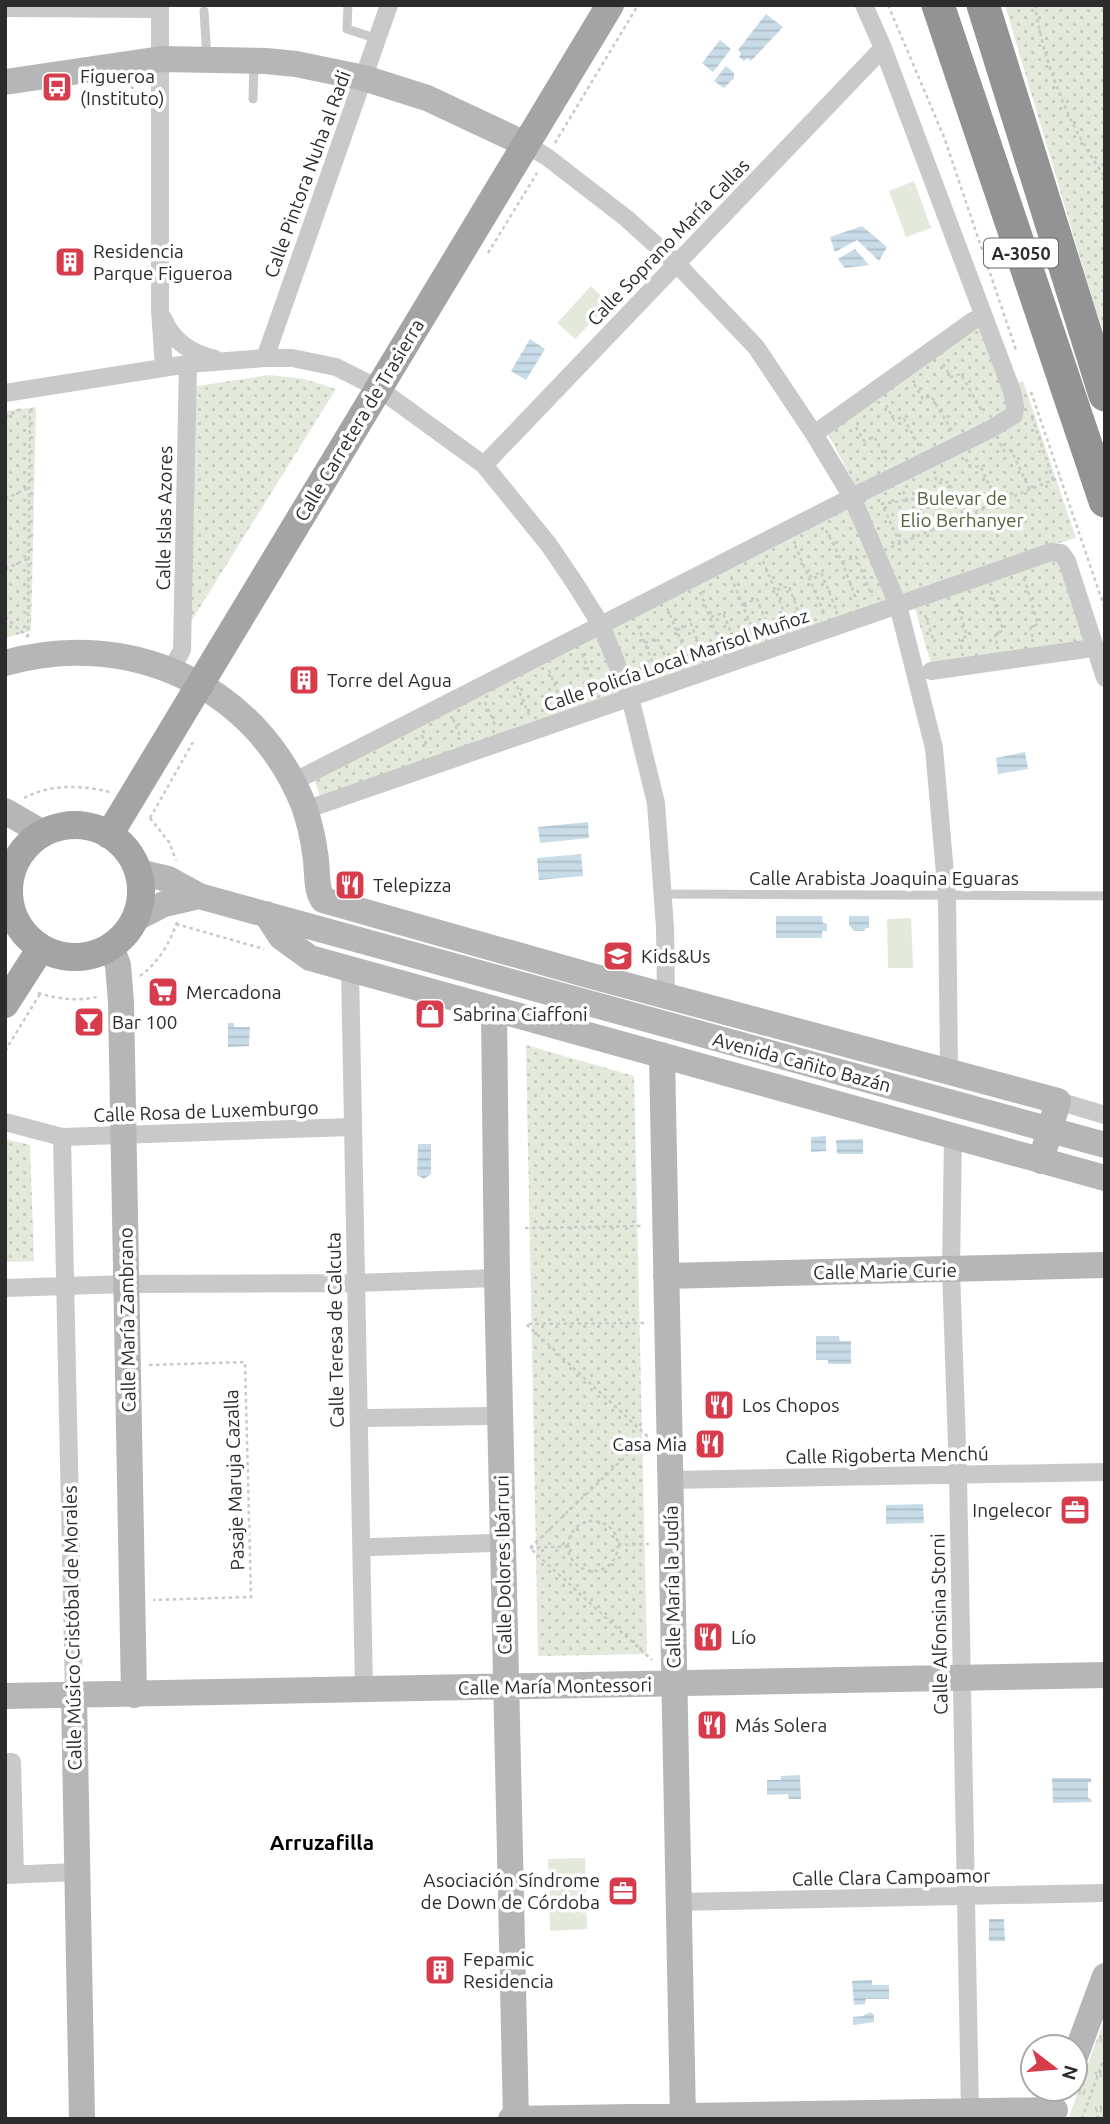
<svg xmlns="http://www.w3.org/2000/svg" width="1110" height="2124" viewBox="0 0 1110 2124" font-family="Ubuntu,sans-serif">
<style>
.grass{fill:url(#grass-tufts)}
.park{fill:url(#park-dots)}
.garden{fill:#e3e9db}
.water{fill:url(#water-rules)}
.lines{fill:none;stroke-linecap:round;stroke-linejoin:round}
.path{stroke:#c9c9c9;stroke-width:2.5;stroke-dasharray:3.5 3.5;stroke-linecap:butt}
.lane{stroke:#c9c9c9;stroke-width:9}
.street{stroke:#c9c9c9;stroke-width:18}
.secondary{stroke:#b6b6b6;stroke-width:26}
.primary{stroke:#a4a4a4;stroke-width:28}
.highway{stroke:#939393;stroke-width:33}
.labels{text-anchor:middle;dominant-baseline:central;stroke-width:7;stroke-linejoin:round;paint-order:stroke}
.shield{fill:#fff;stroke:#6b6b6b;stroke-width:2}
.shield-label{font-size:18px;font-weight:bold;fill:#2c2c2c}
.poi-label{font-size:19px;fill:#2c2c2c;stroke:#fff;text-anchor:start}
.street-label{font-size:19px;fill:#2c2c2c;stroke:#fff}
.park-label{font-size:19px;fill:#51643e;stroke:#fff}
.neighbourhood-label{font-size:21px;font-weight:bold;fill:#000;stroke:#fff}
</style>
<defs>
<pattern id="grass-tufts" width="24" height="20" patternUnits="userSpaceOnUse" patternTransform="scale(1.75)"><rect width="24" height="20" fill="#e3e9db"/><path d="M3 7l-1-3M5 7V3M7 7l1-3M15 17l-1-3M17 17v-4M19 17l1-3" fill="none" stroke="#c3c8bc"/></pattern>
<pattern id="park-dots" width="8" height="8" patternUnits="userSpaceOnUse" patternTransform="scale(1.75)"><rect width="8" height="8" fill="#e3e9db"/><path d="M2 2h.1M6 6h.1" fill="none" stroke="#c3c8bc" stroke-width="1.8" stroke-linecap="round"/></pattern>
<pattern id="water-rules" width="6" height="5" patternUnits="userSpaceOnUse" patternTransform="scale(1.75)"><rect width="6" height="5" fill="#c8dce8"/><path d="M0 2.5h6" fill="none" stroke="#acbdc7"/></pattern>
</defs>
<rect width="100%" height="100%" fill="#fff"/>
<path class="grass" d="M1105 2017V2119H1068Z"/>
<path class="park" d="M1005 5H1105V337L1090 291Z
M980 320 1005 389 1023 381 1076 538 1056 544 1087 644 932 667 911 595 321 798 313 777 863 500 826 430Z
M269 375 304 379 336 389 187 628 192 387Z
M36 407 31 631 5 638V411Z
M526 1045 634 1076 647 1654 538 1656Z
M5 1139 30 1145 34 1261 5 1262Z"/>
<path class="garden" d="M914 181 931 228 906 237 889 191Z
M591 286 609 304 575 339 557 323Z
M911 918 913 968H888L887 919Z
M585 1858 587 1929 550 1931 548 1859Z"/>
<path class="water" d="M766 14 783 27 751 61 747 58 744 61 739 57 741 53 738 50Z
M720 40 731 49 713 72 702 63Z
M726 66 734 73V78L724 88 714 81Z
M862 226 887 247 879 261 857 240 835 252 830 237Z
M855 249 869 265 845 268 838 259Z
M530 339 545 349 526 380 511 371Z
M1025 752 1028 769 998 774 996 758Z
M588 822 589 838 540 843 538 827Z
M581 854 583 876 539 880 537 858Z
M776 916H822L823 923 827 924V931H822V938H776Z
M849 916H869V928H866L864 931H854L849 925Z
M228 1023H234V1027H250L249 1046 228 1047Z
M826 1136V1151L811 1152V1137Z
M863 1139V1154H837L836 1140Z
M418 1144H431V1174L424 1179 417 1175Z
M816 1336H839L840 1341H851V1364H828V1360H816Z
M923 1504 924 1523 886 1524V1505Z
M800 1775 801 1799H789L788 1794 767 1795V1780H781V1776Z
M1052 1778H1091V1782H1088V1798L1091 1799 1092 1802 1053 1803Z
M989 1919H1004L1005 1941H989Z
M872 1980V1985H889V1999H866L865 2004 854 2005 852 1981Z
M870 2012 874 2015V2022L853 2025V2017L863 2016Z"/>
<g class="lines">
<path class="path" d="M888 5 944 137 1016 350
M1035 5C1044 65 1069 127 1105 177
M131 86 142 100
M555 143 638 5
M488 253 537 173
M943 364 951 377 961 374 983 413
M914 384 923 399 931 396 952 431
M1031 392 1105 609
M886 405 894 420 903 417 919 446
M5 417 21 409
M1032 417 1053 480
M856 427 864 441 874 437 887 460
M1000 443 1004 451 1011 450 1030 490
M966 459 970 467 980 466 998 503
M935 477 938 483 949 482 964 517
M903 491 907 500 917 499 930 529
M5 499 28 488
M826 530 841 559 857 601
M900 543 882 504 907 500
M795 545 824 613
M891 547 1060 477
M763 561 790 626
M842 562 856 557 872 596
M5 569 27 559
M731 577 755 635
M809 577 821 572 836 609
M1024 578 1038 624 1030 628 1033 639
M777 590 789 586 801 620
M991 591 1003 630 995 635 997 644
M700 592 722 648
M957 603 967 636 959 640 962 649
M743 604 757 599 770 631
M667 608 689 660
M925 615 934 642
M5 617 28 637
M711 617 723 613 735 642
M638 626 656 672
M677 630 691 624 702 653
M28 637 30 406
M645 643 657 638 669 665
M582 654 596 690
M549 670 562 703
M517 686 529 715
M485 702 495 725
M453 719 461 739
M422 735 428 748
M24 798C50 784 82 785 109 792
M150 818 193 742
M150 818 169 842 176 860
M176 924 264 949
M140 976C158 963 170 943 177 922
M38 993C59 999 79 1002 100 996
M5 1051 40 994
M525 1228 642 1226
M644 1323 526 1324 647 1436 530 1548 652 1660
M149 1365 245 1362 251 1597 153 1600
M568 1546a25 25 0 1 1 50 0a25 25 0 1 1-50 0Z
M618 1545 649 1544
M530 1548 568 1546
M1082 2119 1105 2055
M1089 2119 1105 2115"/>
<path class="lane" d="M348 5 347 29 378 39
M204 11 207 58
M253 99 254 63
M663 894 1105 896"/>
<path class="street" d="M160 5V310L164 368
M5 8 160 9
M525 144 547 157 626 218 676 263 756 347 814 434 852 497 898 605 934 748 947 896 949 1070
M163 318C173 342 191 353 215 359
M265 358 389 5
M5 393 188 364 265 358H292L336 367 378 388 484 465 549 545 576 585 601 625 630 697 656 803 665 928 666 996
M814 434 974 320
M484 465 883 48
M171 670 182 650 188 364
M931 671 1086 649
M293 782 852 497 991 429 1014 415 1015 406 1012 391 883 48 864 5
M305 810 1051 552 1061 553 1067 561 1105 678
M350 970 364 1689
M1058 1101 1105 1115
M5 1122 62 1137 351 1127
M953 1136 951 1269 958 1475 970 2112
M62 1137 74 1696
M5 1288 126 1284 355 1283 497 1278
M369 1418 489 1416
M670 1480 1105 1472
M372 1547 492 1543
M5 1762H12L15 1875
M5 1875 77 1872
M678 1902 1105 1893"/>
<path class="secondary" d="M5 82 161 59 266 61 296 64 364 78 427 98 525 144
M5 663C129 628 256 685 304 806 309 821 313 838 315 853 318 867 315 889 323 900L588 975 1058 1101 1041 1161
M5 811 43 833
M138 872 168 879 199 896 1105 1145
M266 914 281 937 310 958 1105 1178
M135 919 164 904 199 896
M111 947 118 965 121 1002 134 1695
M494 1010 497 1278 516 2119
M662 1055 683 2119
M666 1276 1105 1265
M5 1696 1105 1675
M74 1696 82 2119
M1075 2057 1105 1976
M511 2119 1055 2110"/>
<path class="primary" d="M9 891a66 66 0 1 1 132 0a66 66 0 1 1-132 0Z
M109 835 610 5
M5 1004 41 948"/>
<path class="highway" d="M938 5 1105 501
M983 5 1105 395"/>
</g>
<defs>
<g id="bus-square" transform="scale(1.575)"><rect x="-9" y="-9" width="18" height="18" rx="4" fill="#d63c4c" stroke="#fff"/><path d="M-5-6H5V4H4V6H2V4H-2V6H-4V4H-5ZM-3.5-4V0h7V-4ZM-3.5 1.2v1.5H-2V1.2ZM2 1.2v1.5H3.5V1.2Z" fill="#fff"/></g>
<g id="building-square" transform="scale(1.575)"><rect x="-9" y="-9" width="18" height="18" rx="4" fill="#d63c4c" stroke="#fff"/><path d="M-4-6H4V6H1V3H-1V6H-4ZM-2.5-4.3h1.7v1.8h-1.7ZM.8-4.3h1.7v1.8H.8ZM-2.5-1h1.7V.8h-1.7ZM.8-1h1.7V.8H.8Z" fill="#fff"/></g>
<g id="restaurant-square" transform="scale(1.575)"><rect x="-9" y="-9" width="18" height="18" rx="4" fill="#d63c4c" stroke="#fff"/><path d="M-5-6h1v4h1v-4h1v4h1v-4h1v5L-1.5 .5V6h-2V.5L-5-1ZM5-6V6H3V1.5H1.5Q1.5-4 5-6Z" fill="#fff"/></g>
<g id="school-square" transform="scale(1.575)"><rect x="-9" y="-9" width="18" height="18" rx="4" fill="#d63c4c" stroke="#fff"/><path d="M0-5L7-2L0 1L-7-2ZM-4 1L0 2.5L4 1V4Q0 6-4 4Z" fill="#fff"/></g>
<g id="supermarket-square" transform="scale(1.575)"><rect x="-9" y="-9" width="18" height="18" rx="4" fill="#d63c4c" stroke="#fff"/><path d="M-6-5.5h2.5l.6 2H6L4.5 2H-2.5L-4.4-4H-6ZM-1.5 3.2a1.3 1.3 0 1 0 .1 0ZM3 3.2a1.3 1.3 0 1 0 .1 0Z" fill="#fff"/></g>
<g id="shop-square" transform="scale(1.575)"><rect x="-9" y="-9" width="18" height="18" rx="4" fill="#d63c4c" stroke="#fff"/><path d="M-5-2.5h2.3a2.7 3.5 0 0 1 5.4 0H5L5.5 6h-11ZM-1.5-2.5h3a1.5 2.3 0 0 0-3 0Z" fill="#fff"/></g>
<g id="bar-square" transform="scale(1.575)"><rect x="-9" y="-9" width="18" height="18" rx="4" fill="#d63c4c" stroke="#fff"/><path d="M-6-5H6L.8 .8V4.5H3.5V6h-7V4.5H-.8V.8Z" fill="#fff"/></g>
<g id="office-square" transform="scale(1.575)"><rect x="-9" y="-9" width="18" height="18" rx="4" fill="#d63c4c" stroke="#fff"/><path d="M-6-3h4V-5.5h4V-3h4V5H-6ZM-1-4.5V-3h2v-1.5ZM-6 0V1H6V0Z" fill="#fff"/></g>
</defs>
<g fill-rule="evenodd">
<use href="#bus-square" x="57" y="87"/>
<use href="#building-square" x="70" y="262"/>
<use href="#building-square" x="304" y="680"/>
<use href="#restaurant-square" x="350" y="885"/>
<use href="#school-square" x="618" y="956"/>
<use href="#supermarket-square" x="163" y="992"/>
<use href="#shop-square" x="430" y="1014"/>
<use href="#bar-square" x="89" y="1022"/>
<use href="#restaurant-square" x="719" y="1405"/>
<use href="#restaurant-square" x="710" y="1444"/>
<use href="#office-square" x="1075" y="1510"/>
<use href="#restaurant-square" x="708" y="1637"/>
<use href="#restaurant-square" x="712" y="1725"/>
<use href="#office-square" x="623" y="1891"/>
<use href="#building-square" x="440" y="1970"/>
</g>
<g class="labels">
<rect class="shield" x="984" y="238.5" width="74" height="29" rx="5"/>
<g class="shield-label">
<text x="1021" y="253">A-3050</text>
</g>
<g class="poi-label">
<text x="80" y="76">Figueroa<tspan x="80" dy="22">(Instituto)</tspan></text>
<text x="93" y="251">Residencia<tspan x="93" dy="22">Parque Figueroa</tspan></text>
<text x="327" y="680">Torre del Agua</text>
<text x="373" y="885">Telepizza</text>
<text x="641" y="956">Kids&amp;Us</text>
<text x="186" y="992">Mercadona</text>
<text x="453" y="1014">Sabrina Ciaffoni</text>
<text x="112" y="1022">Bar 100</text>
<text x="742" y="1405">Los Chopos</text>
<text x="687" y="1444" text-anchor="end">Casa Mia</text>
<text x="1052" y="1510" text-anchor="end">Ingelecor</text>
<text x="731" y="1637">Lío</text>
<text x="735" y="1725">Más Solera</text>
<text x="600" y="1880" text-anchor="end">Asociación Síndrome<tspan x="600" dy="22">de Down de Córdoba</tspan></text>
<text x="463" y="1959">Fepamic<tspan x="463" dy="22">Residencia</tspan></text>
</g>
<g class="street-label">
<text transform="translate(307 174) rotate(-70)">Calle Pintora Nuha al Radi</text>
<text transform="translate(668 242) rotate(-46)">Calle Soprano María Callas</text>
<text transform="translate(359 420) rotate(-59)">Calle Carretera de Trasierra</text>
<text transform="translate(164 518) rotate(-89)">Calle Islas Azores</text>
<text transform="translate(676 660) rotate(-19)">Calle Policía Local Marisol Muñoz</text>
<text x="884" y="878">Calle Arabista Joaquina Eguaras</text>
<text transform="translate(802 1062) rotate(15)">Avenida Cañito Bazán</text>
<text transform="translate(206 1111) rotate(-2)">Calle Rosa de Luxemburgo</text>
<text transform="translate(885 1271) rotate(-1)">Calle Marie Curie</text>
<text transform="translate(127 1320) rotate(-91)">Calle María Zambrano</text>
<text transform="translate(335 1330) rotate(-91)">Calle Teresa de Calcuta</text>
<text transform="translate(887 1455) rotate(-1)">Calle Rigoberta Menchú</text>
<text transform="translate(234 1480) rotate(-92)">Pasaje Maruja Cazalla</text>
<text transform="translate(503 1565) rotate(-91)">Calle Dolores Ibárruri</text>
<text transform="translate(672 1587) rotate(-91)">Calle María la Judía</text>
<text transform="translate(939 1624) rotate(-91)">Calle Alfonsina Storni</text>
<text transform="translate(72 1628) rotate(-91)">Calle Músico Cristóbal de Morales</text>
<text transform="translate(555 1686) rotate(-1)">Calle María Montessori</text>
<text transform="translate(891 1877) rotate(-1)">Calle Clara Campoamor</text>
</g>
<g class="park-label">
<text x="962" y="498">Bulevar de<tspan x="962" dy="22">Elio Berhanyer</tspan></text>
</g>
<g class="neighbourhood-label">
<text x="322" y="1842">Arruzafilla</text>
</g>
</g>
<rect width="1110" height="2124" fill="none" stroke="#2c2c2c" stroke-width="14"/>
<g transform="translate(1054 2068) rotate(106)"><circle r="33" fill="#ffffff" stroke="#ababab" stroke-width="2"/>
<path d="M0-5L12 26L0 18L-12 26Z" fill="#d63c4c"/>
<text y="-10" font-size="19" font-weight="bold" text-anchor="middle" fill="#2c2c2c">N</text>
</g>
</svg>
